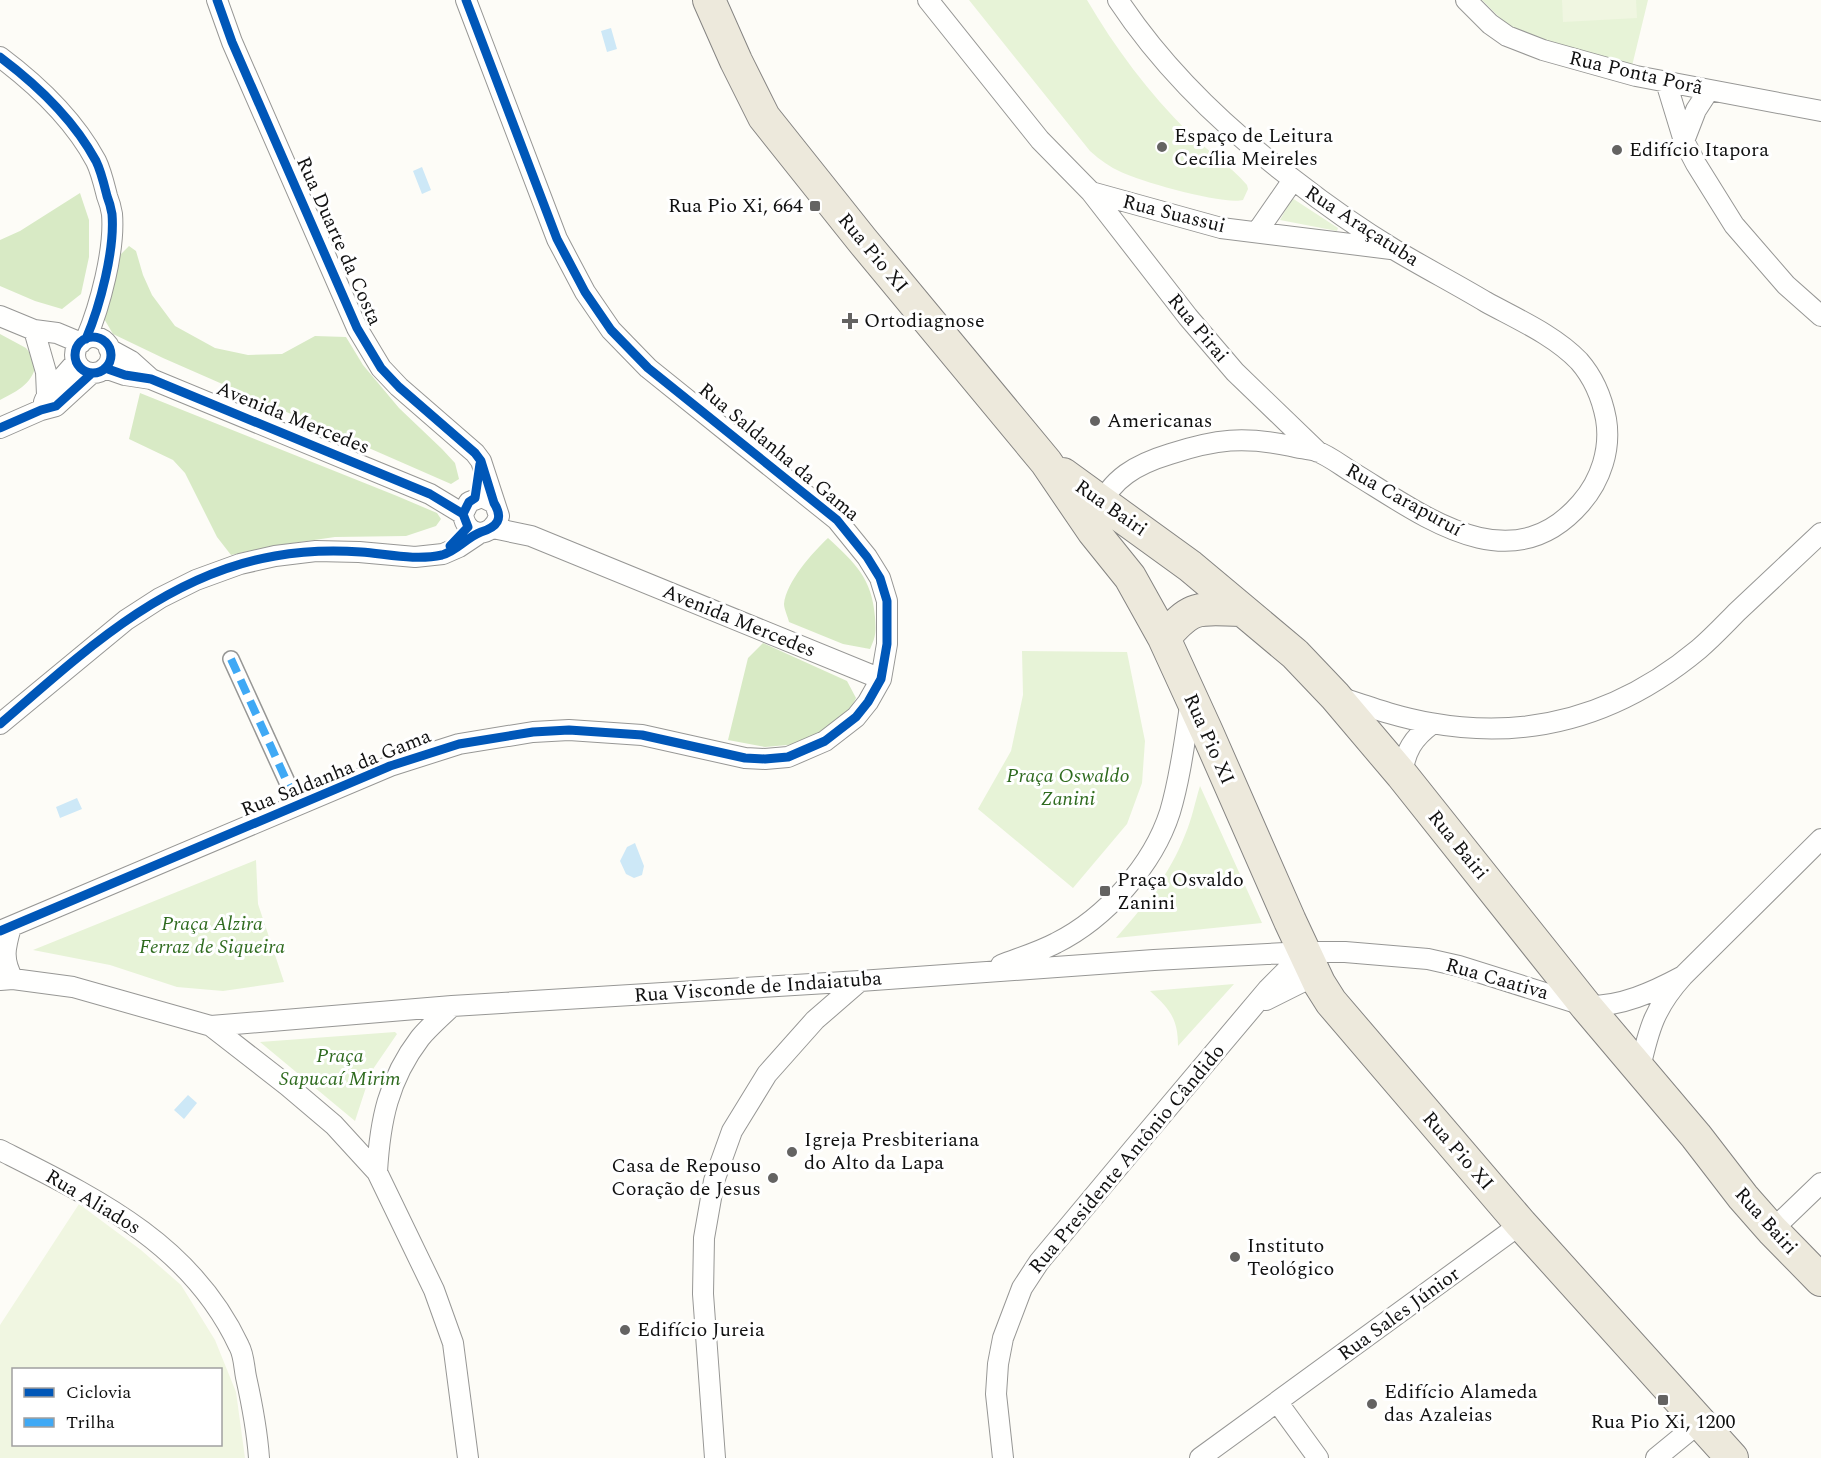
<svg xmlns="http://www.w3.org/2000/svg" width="1821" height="1458" viewBox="0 0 1821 1458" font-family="Spectral,serif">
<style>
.green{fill:#e7f3d7}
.forest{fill:#d8eac5}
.pitch{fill:#f0f6e1;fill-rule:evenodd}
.water{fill:#cde8f7}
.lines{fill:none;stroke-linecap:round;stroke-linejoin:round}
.pedestrian-casing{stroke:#979795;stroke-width:18}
.minor-casing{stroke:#979795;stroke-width:22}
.primary-casing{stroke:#858482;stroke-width:34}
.pedestrian{stroke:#fffffe;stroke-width:15}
.minor{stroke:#fffffe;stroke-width:20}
.primary{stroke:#ede9dc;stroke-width:32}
.quiet{stroke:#3fa9f5;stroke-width:8;stroke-dasharray:15 8;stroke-linecap:butt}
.cycleway-casing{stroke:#fff;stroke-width:13}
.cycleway{stroke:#0057b8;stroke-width:9}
.poi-dot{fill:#646362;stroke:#fff;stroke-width:2}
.labels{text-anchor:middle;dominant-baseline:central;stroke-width:6;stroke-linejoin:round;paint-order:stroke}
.street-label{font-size:20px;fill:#111;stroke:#fff}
.poi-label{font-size:20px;fill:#111;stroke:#fff;text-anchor:start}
.park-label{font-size:20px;font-style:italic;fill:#2f6b1f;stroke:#fff}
</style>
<rect width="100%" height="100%" fill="#fdfcf7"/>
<path class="green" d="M969 0H1087C1115 48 1149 93 1188 132 1207 151 1230 165 1247 185L1248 189 1243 200C1223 205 1142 182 1121 172 1110 167 1100 160 1090 151Z
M1482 0H1648L1632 66 1525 36 1503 21Z
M1292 198 1338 228 1337 231 1280 220Z
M1022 651 1127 652 1145 741 1142 783 1127 824 1073 888 978 809 1011 751 1023 695Z
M1200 786 1262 923 1116 938C1144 906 1170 874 1185 835 1192 819 1195 802 1200 786Z
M256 860 258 904 284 982 223 991 177 987 110 965 33 950Z
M1234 984 1178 1046C1178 1019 1170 1009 1150 991Z
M395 1032 397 1034 371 1072 355 1121 260 1042Z"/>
<path class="forest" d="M80 193 89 220V257L81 294 62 309 35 301 0 286V240L20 231Z
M129 246 136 251 143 275 152 295 175 326 215 348 248 355 282 354 315 336 346 337 363 365 399 408 442 449 455 463 459 479 451 484 163 358 113 334 103 317 120 255Z
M0 334 26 348 36 361C35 382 18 391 0 400Z
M140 393 397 496 437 513 441 519 436 526 406 536 335 537 272 546 231 555 217 537 185 473 173 460 129 439Z
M828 538C855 563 872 578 875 617 876 632 876 636 870 649L843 644 789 622C788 617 784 609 784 604 786 582 813 552 828 538Z
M763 643 847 681 856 698 848 714 823 731 798 744 765 747 728 740 748 658Z"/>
<path class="pitch" d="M1562 0H1636L1637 18 1563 22Z
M79 1204 141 1250 181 1285 215 1340 236 1392 245 1458H0V1325ZM14 1370H220V1444H14Z"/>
<path class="water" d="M611 28 617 49 607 52 601 31Z
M422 167 431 190 422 194 413 171Z
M77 798 82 809 60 818 56 807Z
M635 843 644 866 642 875 634 878 626 874 620 861 627 847Z
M188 1095 197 1103 184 1119 174 1110Z"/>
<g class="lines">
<g class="pedestrian-casing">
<path id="pedestrian" d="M231 659 298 806"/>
</g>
<g class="minor-casing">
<path id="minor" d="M217 0 232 42 357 328 381 368 399 387 475 453 481 461 499 516C492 539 466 538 463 514L469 502 482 497 494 503
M928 0 1040 140 1091 192 1188 317 1235 372 1318 452
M1466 0 1490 24 1507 36 1543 50 1636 76 1821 111
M0 57C36 84 74 120 96 161 101 171 104 184 107 196 109 201 111 208 112 214 115 250 100 306 86 339
M1666 82 1684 141 1696 164 1734 225 1786 285 1821 316
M1684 141 1696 110 1709 90
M1091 192 1221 228 1391 249
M1257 232 1293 180
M0 316 34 330 57 333 81 343
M34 330 46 372 47 395
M75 355a18 18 0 1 1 36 0a18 18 0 1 1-36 0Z
M109 349 131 361 151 379
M105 368 125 375 151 379 430 494 463 514
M44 402 47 395 76 362
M0 428 41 410 56 406 92 373
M1097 512C1111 478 1137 464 1170 454 1216 439 1244 436 1291 446 1299 448 1308 449 1316 451 1330 456 1343 467 1355 474 1424 516 1511 584 1581 503 1601 480 1611 449 1606 419 1602 398 1593 377 1579 361 1554 335 1517 319 1486 302 1456 284 1425 268 1395 250 1360 229 1326 205 1294 180 1226 129 1165 71 1118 0
M493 528 531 536 881 679
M1339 697C1369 707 1400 718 1431 723 1531 741 1621 714 1699 649 1713 637 1725 624 1738 611 1766 585 1793 559 1821 533
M0 724 126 620 160 598 196 580 240 564 275 556 316 551 359 552 415 557 443 554 459 547 480 533
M1402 775C1405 751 1413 738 1432 724
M11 927C5 948 2 959 13 979
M0 931 390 766 459 744 533 732 569 730 642 735 745 758 765 759 788 757 825 741 856 717 868 702 881 679 887 644V601L880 578 867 557 837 520 648 368 611 330 585 292 557 239 466 0
M1001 965C1019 958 1039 952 1056 943 1106 918 1153 865 1170 812 1181 775 1185 737 1191 700
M0 980 13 979 73 987 211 1026 288 1086 334 1125 377 1172 434 1290 453 1343 468 1458
M1266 1000 1304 981 1319 983
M211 1026 452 1006 860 981 1154 960 1305 952H1345L1428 959 1459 966 1586 1006C1621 1007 1653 992 1683 976
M1640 1068C1649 1028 1655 1007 1683 976L1821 839
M0 1150C95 1198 191 1243 239 1346 244 1355 244 1367 246 1377 252 1404 257 1430 259 1458
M377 1172C380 1121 388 1080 420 1038 429 1027 442 1016 452 1006
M1772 1230 1821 1183
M1278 1403 1318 1458
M715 1458 703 1294 704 1238 714 1181 732 1131 767 1074 815 1020 860 981
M1003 1458 996 1394 998 1364 1003 1338 1022 1288 1039 1262 1134 1148 1268 989 1305 952
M1200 1458 1521 1224
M1656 1458 1700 1422"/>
</g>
<g class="primary-casing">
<path id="primary" d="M709 0 736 61 764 117 862 240 1046 462 1093 531 1130 577 1164 638 1207 732 1290 921 1319 983 1331 1002 1521 1224 1732 1458
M1063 474 1190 566 1295 654 1335 696 1402 775 1586 1006 1696 1136 1743 1197 1772 1230 1821 1280
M1164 638C1193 604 1198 609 1240 610"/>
</g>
<use href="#pedestrian" class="pedestrian"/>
<use href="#minor" class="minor"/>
<use href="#primary" class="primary"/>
<path class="quiet" d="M231 659 298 806"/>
<g class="cycleway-casing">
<path id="cycleway" d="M0 57C36 84 74 120 96 161 101 171 104 184 107 196 109 201 111 208 112 214 115 250 100 306 86 339
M75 355a18 18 0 1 1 36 0a18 18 0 1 1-36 0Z
M105 368 125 375 151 379 430 494 463 514
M0 428 41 410 56 406 92 373
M450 546 468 527 463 514 469 502 475 498 480 464
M0 724C82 653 164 575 275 556 303 551 332 550 361 552 387 554 416 561 442 555 457 551 467 537 481 532 497 527 504 519 494 503L481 461 475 453 399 387 381 368 357 328 232 42 217 0
M0 931 390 766 459 744 533 732 569 730 642 735 745 758 765 759 788 757 825 741 856 717 868 702 881 679 887 644V601L880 578 867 557 837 520 648 368 611 330 585 292 557 239 466 0"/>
</g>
<use href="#cycleway" class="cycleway"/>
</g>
<g class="poi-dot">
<circle cx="1162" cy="147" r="6"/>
<circle cx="1617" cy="150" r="6"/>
<rect x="809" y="200" width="12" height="12" rx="3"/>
<path d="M847 312h6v6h6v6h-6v6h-6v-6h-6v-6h6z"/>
<circle cx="1095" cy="421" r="6"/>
<rect x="1099" y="885" width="12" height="12" rx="3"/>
<circle cx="792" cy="1152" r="6"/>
<circle cx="773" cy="1178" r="6"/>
<circle cx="1235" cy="1257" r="6"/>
<circle cx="625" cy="1330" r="6"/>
<rect x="1657" y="1394" width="12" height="12" rx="3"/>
<circle cx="1372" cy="1404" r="6"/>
</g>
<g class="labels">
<g class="street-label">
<text transform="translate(1636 73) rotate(13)">Rua Ponta Porã</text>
<text transform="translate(1174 214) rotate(14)">Rua Suassui</text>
<text transform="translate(1362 226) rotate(33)">Rua Araçatuba</text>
<text transform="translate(339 241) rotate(66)">Rua Duarte da Costa</text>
<text transform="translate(873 253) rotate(50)">Rua Pio XI</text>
<text transform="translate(1198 328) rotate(50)">Rua Pirai</text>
<text transform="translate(293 418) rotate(22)">Avenida Mercedes</text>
<text transform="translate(779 452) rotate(40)">Rua Saldanha da Gama</text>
<text transform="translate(1404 500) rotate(29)">Rua Carapuruí</text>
<text transform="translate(1111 508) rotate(35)">Rua Bairi</text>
<text transform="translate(739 621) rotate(22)">Avenida Mercedes</text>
<text transform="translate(1209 739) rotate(66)">Rua Pio XI</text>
<text transform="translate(336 773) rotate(-22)">Rua Saldanha da Gama</text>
<text transform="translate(1458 845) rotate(51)">Rua Bairi</text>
<text transform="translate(1497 979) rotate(16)">Rua Caativa</text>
<text transform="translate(758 987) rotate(-4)">Rua Visconde de Indaiatuba</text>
<text transform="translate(1458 1151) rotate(49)">Rua Pio XI</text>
<text transform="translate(1127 1159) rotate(-50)">Rua Presidente Antônio Cândido</text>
<text transform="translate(93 1202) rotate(31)">Rua Aliados</text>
<text transform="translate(1766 1221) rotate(48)">Rua Bairi</text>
<text transform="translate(1399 1314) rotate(-36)">Rua Sales Júnior</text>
</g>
<g class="poi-label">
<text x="1174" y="136">Espaço de Leitura<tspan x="1174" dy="23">Cecília Meireles</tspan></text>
<text x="1629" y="150">Edifício Itapora</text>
<text x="803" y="206" text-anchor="end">Rua Pio Xi, 664</text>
<text x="864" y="321">Ortodiagnose</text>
<text x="1107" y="421">Americanas</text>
<text x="1117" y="880">Praça Osvaldo<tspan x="1117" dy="23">Zanini</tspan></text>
<text x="804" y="1140">Igreja Presbiteriana<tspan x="804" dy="23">do Alto da Lapa</tspan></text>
<text x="761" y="1166" text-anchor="end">Casa de Repouso<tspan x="761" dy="23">Coração de Jesus</tspan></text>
<text x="1247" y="1246">Instituto<tspan x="1247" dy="23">Teológico</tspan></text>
<text x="637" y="1330">Edifício Jureia</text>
<text x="1384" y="1392">Edifício Alameda<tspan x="1384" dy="23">das Azaleias</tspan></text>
<text x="1663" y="1422" text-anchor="middle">Rua Pio Xi, 1200</text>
</g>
<g class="park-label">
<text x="1068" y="776">Praça Oswaldo<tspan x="1068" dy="23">Zanini</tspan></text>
<text x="212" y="924">Praça Alzira<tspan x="212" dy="23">Ferraz de Siqueira</tspan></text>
<text x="340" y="1056">Praça<tspan x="340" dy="23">Sapucaí Mirim</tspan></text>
</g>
</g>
<rect x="12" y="1368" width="210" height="78" fill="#ffffff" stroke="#a0a0a0" stroke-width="1.5"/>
<rect x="24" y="1388" width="30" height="9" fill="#0057b8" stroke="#a0a0a0" stroke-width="1.5"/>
<text x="66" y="1398" font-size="18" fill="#111111">Ciclovia</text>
<rect x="24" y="1418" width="30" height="9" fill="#3fa9f5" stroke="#a0a0a0" stroke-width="1.5"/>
<text x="66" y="1428" font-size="18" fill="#111111">Trilha</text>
</svg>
